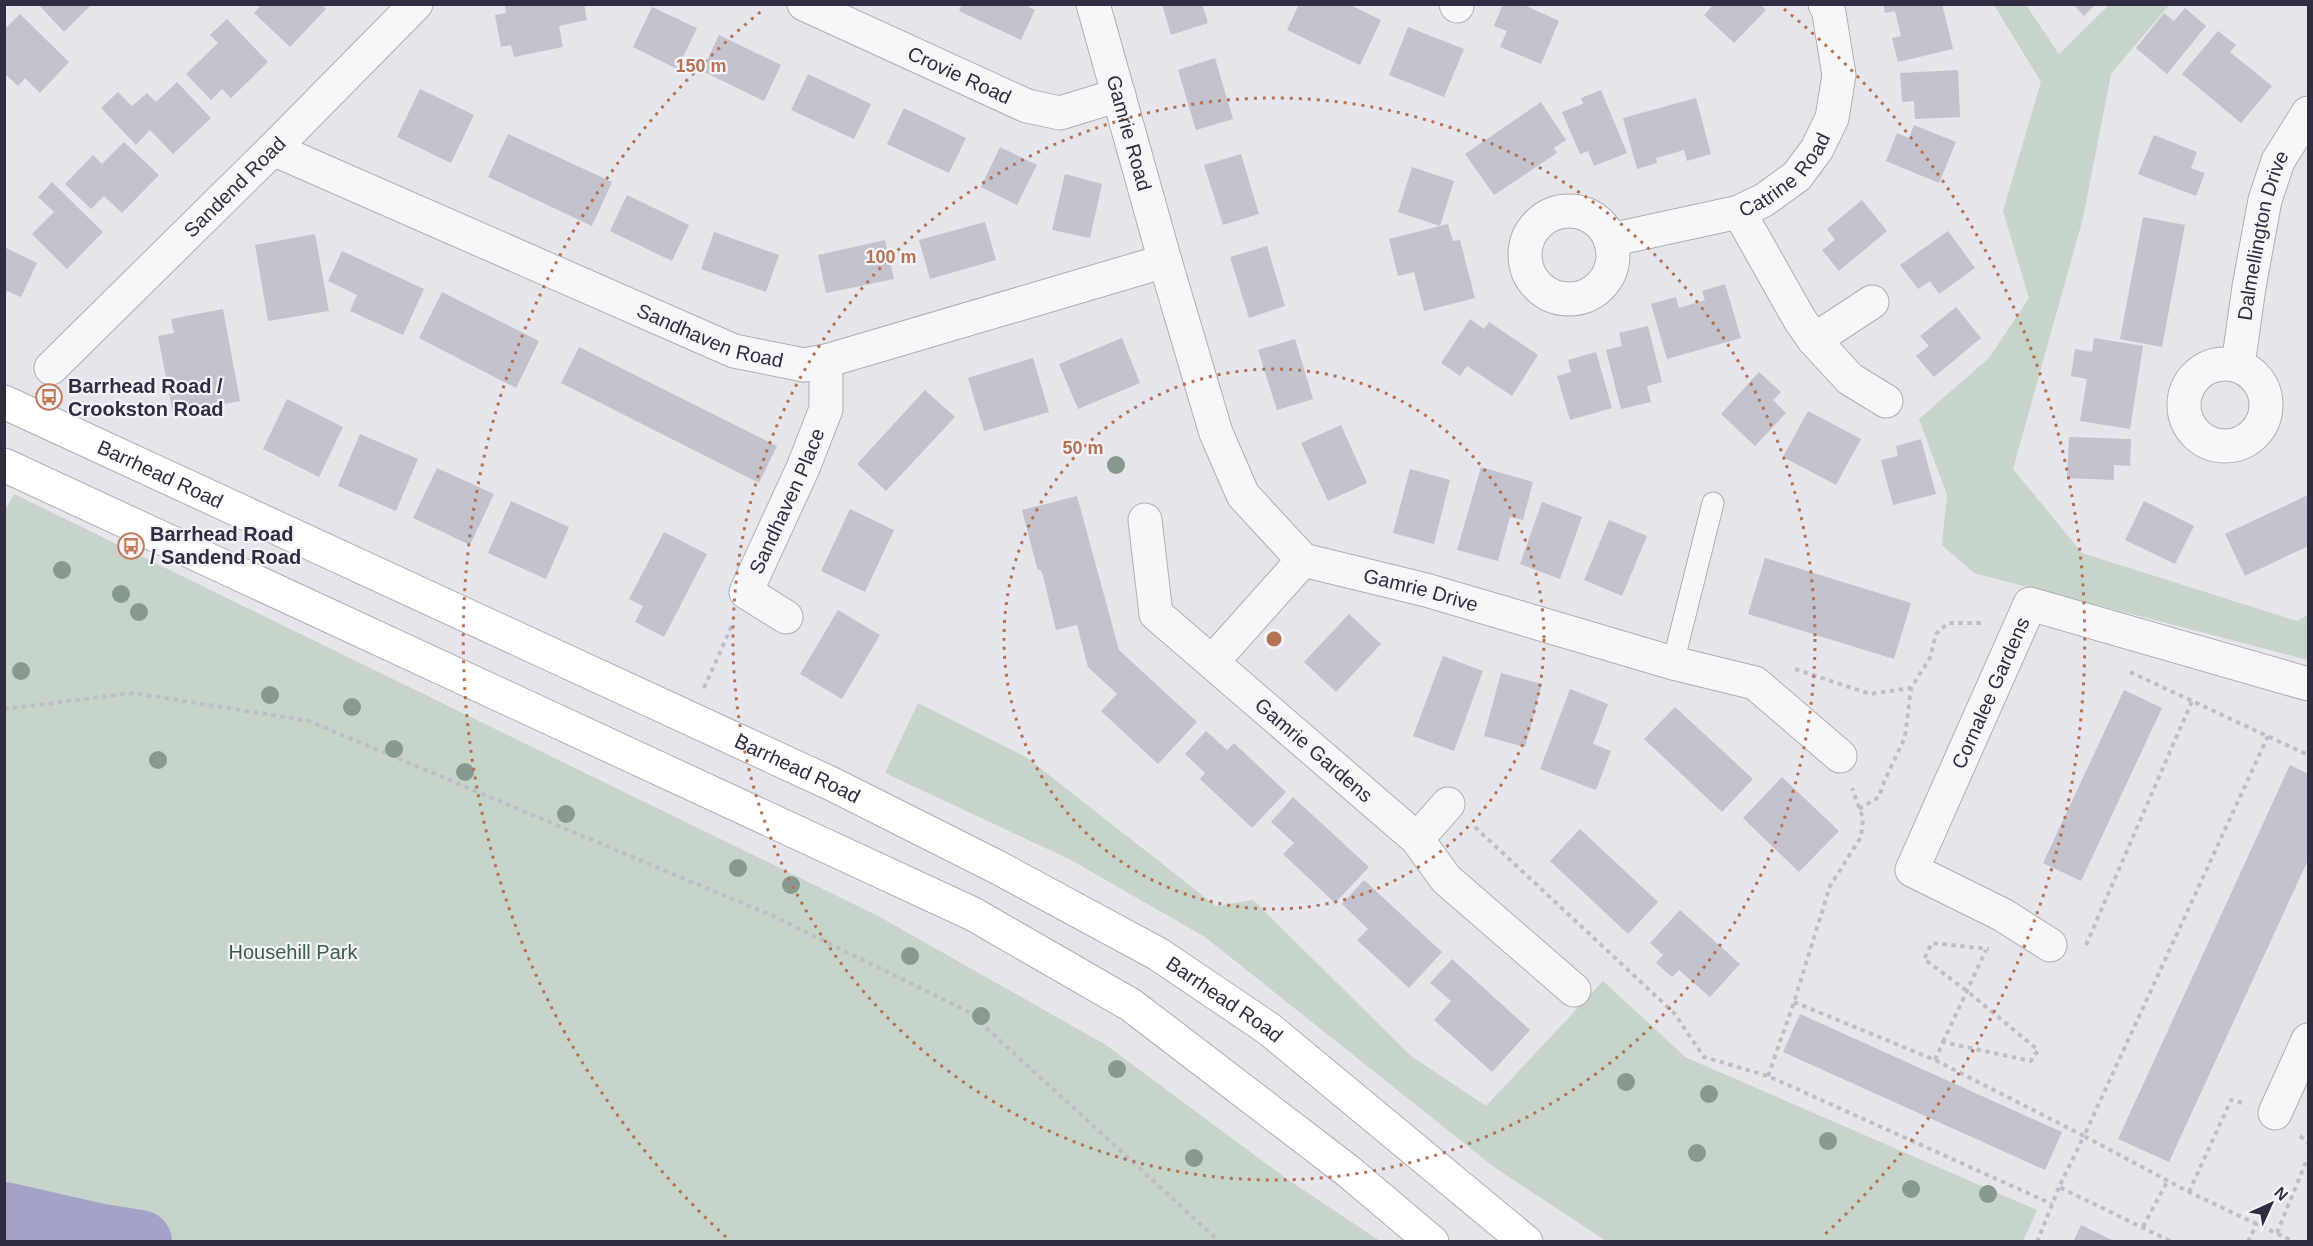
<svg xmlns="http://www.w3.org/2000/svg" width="2313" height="1246" viewBox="0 0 2313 1246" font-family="Arial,sans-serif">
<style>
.green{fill:#c6d4ca}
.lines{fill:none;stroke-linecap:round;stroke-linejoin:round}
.river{stroke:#a3a3c7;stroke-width:64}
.building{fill:#c3c2cd}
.service-casing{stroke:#afaeb8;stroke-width:23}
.minor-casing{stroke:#afaeb8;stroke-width:35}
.secondary-casing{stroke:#afaeb8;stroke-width:35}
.path{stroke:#bfbec6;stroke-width:4;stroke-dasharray:4.5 4.5;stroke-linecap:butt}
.service{stroke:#f7f7f9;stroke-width:21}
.minor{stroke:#f7f7f9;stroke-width:33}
.secondary{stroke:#fff;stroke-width:33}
.tree{fill:#889a90}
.ring{fill:none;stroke:#b47355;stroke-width:3;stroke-dasharray:3 6}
.labels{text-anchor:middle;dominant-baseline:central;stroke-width:4.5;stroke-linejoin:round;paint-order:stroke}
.street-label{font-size:20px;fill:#302d42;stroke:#f4f4f8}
.poi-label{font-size:20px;font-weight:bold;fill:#302d42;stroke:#f4f4f8;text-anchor:start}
.park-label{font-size:20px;fill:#3c5d46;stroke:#f4f4f8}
.centre{fill:#b47355;stroke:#f4f4f8;stroke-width:3}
.ring-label{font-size:18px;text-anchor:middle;font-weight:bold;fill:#b47355;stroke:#f4f4f8;stroke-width:4.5;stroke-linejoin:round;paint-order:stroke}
</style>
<rect width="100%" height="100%" fill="#e5e5eb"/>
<path class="green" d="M1994 5H2026L2059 54 2109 5H2169L2111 74 2083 218 2013 469 2082 553 2297 621 2308 615V660L1974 573 1942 545 1947 495 1919 419 1989 358 2029 298 2003 211 2041 82Z
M14 494 880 917 1106 1045 1287 1179 1380 1241H5L4 512Z
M918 703 1026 757 1216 906 1253 900 1411 1056 1486 1106 1603 981 1685 1057 2037 1210 2023 1241H1606L1494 1167 1205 937 1071 860 885 773Z"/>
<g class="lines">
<path class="river" d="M4 1214 97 1235 140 1242"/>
</g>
<path class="building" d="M38 4H92L64 32Z
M262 4H322L326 9 290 47 254 13Z
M505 4H584L587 20 559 26 563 47 514 57 511 45 501 47 495 15 506 13Z
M962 4H1023L1035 10 1021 40 959 11Z
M1162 4H1202L1208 23 1171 35Z
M1299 4H1348L1381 20 1360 65 1287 30Z
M1503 4H1522L1559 21 1541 64 1500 47 1507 31 1494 26Z
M1714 4H1760L1766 10 1734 43 1704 15Z
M1883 4H1942L1953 49 1898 62 1892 38 1901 36 1895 11 1885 13Z
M2073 4H2096L2084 16Z
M652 7 697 28 677 69 633 47Z
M2185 8 2206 26 2167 74 2136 48 2164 13 2174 21Z
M20 14 69 62 40 93 25 78 18 86 4 73V30Z
M227 19 268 62 231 98 222 89 211 100 186 74 218 43 210 35Z
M1408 27 1464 49 1444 97 1389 75Z
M2218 31 2236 45 2230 52 2272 86 2241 123 2182 74Z
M719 35 781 65 764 101 702 71Z
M1215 58 1233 119 1196 130 1178 70Z
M1958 70 1960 117 1915 119 1914 101 1902 102 1900 73Z
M808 74 871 104 854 139 791 110Z
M177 82 211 118 173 154 150 130 136 145 101 108 118 92 132 106 147 93 156 102Z
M420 89 474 115 451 163 397 137Z
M1601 90 1627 153 1594 166 1588 151 1580 154 1562 112 1583 104 1581 98Z
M1696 98 1711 154 1687 161 1684 150 1656 158 1657 163 1637 169 1623 118Z
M1541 102 1566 140 1554 148 1557 153 1494 195 1465 154Z
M904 108 966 138 949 173 887 144Z
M1914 125 1956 142 1939 183 1886 161 1897 133 1909 138Z
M508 134 612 182 592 226 488 177Z
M2154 135 2197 152 2191 168 2205 173 2196 196 2138 174Z
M124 142 159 175 122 213 104 196 91 209 65 184 93 155 102 164Z
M1000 147 1037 165 1017 205 981 187Z
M1241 154 1259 214 1223 225 1204 165Z
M1412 167 1454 181 1440 226 1398 212Z
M1065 174 1102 184 1090 238 1052 230Z
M52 182 103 232 67 269 32 234 54 212 38 197Z
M627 195 689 225 672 261 610 231Z
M1862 200 1887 231 1839 271 1822 250 1835 240 1827 229Z
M2143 217 2185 225 2162 347 2120 339Z
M985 222 996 260 930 279 919 240Z
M1448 224 1453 241 1460 240 1475 298 1424 311 1414 272 1398 276 1389 239Z
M1948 231 1975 268 1939 294 1930 281 1918 289 1900 265Z
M714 232 779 255 766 292 701 269Z
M315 234 329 311 268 321 255 245Z
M885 240 894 279 826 293 818 255Z
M1267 246 1285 306 1249 318 1230 257Z
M4 247 37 263 21 297 7 291 4 295Z
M342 251 424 289 403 335 350 311 357 295 328 281Z
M1725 284 1741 338 1667 359 1651 304 1676 297 1679 308 1705 300 1702 291Z
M442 292 539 341 516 388 419 338Z
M1956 307 1981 338 1934 377 1916 356 1929 346 1920 336Z
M223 309 240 401 173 414 158 336 174 333 171 319Z
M1470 319 1484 329 1489 322 1538 355 1512 396 1467 366 1460 376 1441 363Z
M1648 326 1662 382 1647 386 1651 402 1621 409 1606 350 1622 346 1619 333Z
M1122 338 1140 383 1078 409 1059 364Z
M2094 338 2143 346 2130 429 2080 421 2087 379 2071 376 2075 349 2092 352Z
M1295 339 1313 399 1277 410 1258 350Z
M579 347 777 446 759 483 561 383Z
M1596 352 1612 408 1570 420 1557 376 1571 372 1568 360Z
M1033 358 1049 412 984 431 968 378Z
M1759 372 1781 392 1773 400 1786 413 1755 446 1721 414Z
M925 390 955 417 886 491 857 464Z
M287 399 343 427 319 477 263 449Z
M1808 411 1861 439 1836 485 1783 457Z
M1341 425 1367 483 1328 501 1301 443Z
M360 434 418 459 396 511 338 486Z
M2069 437 2131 439 2130 466 2114 465V480L2067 478Z
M1921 439 1936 494 1893 505 1881 460 1898 456 1896 446Z
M1481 467 1533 482 1523 520 1510 517 1498 561 1457 550Z
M437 468 494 494 470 545 413 518Z
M1410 469 1450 480 1434 544 1393 533Z
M2308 495V546L2245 576 2225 534Z
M1077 496 1119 650 1197 722 1158 764 1101 711 1117 694 1088 667 1077 625 1056 630 1042 572 1037 568 1022 510Z
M511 501 569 527 546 579 488 553Z
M2144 501 2194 526 2175 564 2125 540Z
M1542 502 1582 517 1560 579 1520 564Z
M850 509 894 530 865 592 821 571Z
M1609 520 1647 536 1622 596 1584 580Z
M664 532 707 554 664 637 635 622 643 606 629 599Z
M1765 558 1911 603 1894 659 1748 614Z
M838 610 880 635 842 699 800 674Z
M1349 614 1381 644 1336 692 1304 662Z
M1443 656 1483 671 1454 751 1413 736Z
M1501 673 1542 684 1525 747 1484 736Z
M1570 689 1608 704 1593 744 1611 751 1596 790 1540 769Z
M2124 690 2162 708 2081 881 2043 863Z
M1675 707 1753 779 1722 812 1644 739Z
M1206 731 1227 750 1234 743 1286 792 1252 828 1200 779 1205 773 1185 754Z
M2290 765 2308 774V860L2169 1162 2118 1139Z
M1782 777 1839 831 1799 872 1743 818Z
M1293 797 1369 867 1335 903 1283 854 1294 843 1271 822Z
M1580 829 1658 902 1628 934 1550 861Z
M1364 880 1442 952 1409 988 1357 940 1368 929 1342 904Z
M1680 910 1740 964 1710 997 1679 970 1672 977 1656 963 1663 955 1650 943Z
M1452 959 1530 1030 1492 1072 1434 1020 1451 1001 1430 983Z
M1800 1014 2062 1132 2045 1170 1783 1052Z
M2081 1225 2116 1242H2073Z"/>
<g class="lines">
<g class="service-casing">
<path id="service" d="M1673 663 1713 503"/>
</g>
<g class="minor-casing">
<g id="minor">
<path id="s1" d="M804 4 1027 106 1060 113 1119 95"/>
<path id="s2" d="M1093 4 1165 261 1216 433 1243 495 1303 560 1426 590 1673 663 1755 683 1840 756"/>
<path d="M1456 4 1457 6"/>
<path id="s3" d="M273 149 734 351 804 365 826 361 1165 261"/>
<circle cx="1569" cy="255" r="44"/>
<path d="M1739 212 1800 320 1814 340 1850 379 1886 401"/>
<path id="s4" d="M1610 240 1739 212 1764 200 1797 176 1817 149 1832 118 1839 75 1829 13 1825 4"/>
<path d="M1814 340 1872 302"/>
<circle cx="2225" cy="405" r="41"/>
<path id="s5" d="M2238 365 2249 287 2265 200 2278 161 2308 113"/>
<path id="s6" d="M51 368 273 149 416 4"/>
<path id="s7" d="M1145 520 1156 614 1417 839 1446 879 1574 990"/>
<path id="s8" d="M786 617 746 592 803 468 826 409V361"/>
<path d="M1212 662 1303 560"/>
<path d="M1417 839 1448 804"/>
<path id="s9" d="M2050 945 2003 915 1912 870 2030 604 2308 684"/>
<path d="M2275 1113 2308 1040"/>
</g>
</g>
<g class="secondary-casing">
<g id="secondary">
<path id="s10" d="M4 402 832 784 997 867 1158 954 1269 1029 1526 1242"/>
<path d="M4 465 973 914 1131 1005 1348 1171 1432 1242"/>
</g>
</g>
<path class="path" d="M1795 669 1870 694 1911 688
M2130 672 2308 755
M704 688 733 623
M4 709 133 693 309 721 773 916 969 1012 1220 1242
M2268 736 2084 1136 2189 1192 2295 1242
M1859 809 1879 797 1884 782 1905 737 1911 688 1930 658 1936 634 1948 623H1983
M1475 827 1674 1013 1704 1057 1768 1076 2052 1204
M2086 945 2192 701
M1794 1002 1935 1060 2084 1136 2059 1187 2172 1242
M1943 1042 1986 950
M1935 1060 1943 1042 2031 1061 2038 1050 1967 991 1924 959 1932 943 1989 949
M1768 1076 1794 1002 1830 886 1861 837 1863 818 1852 788
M2300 1136 2308 1143
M2189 1192 2231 1100 2243 1103
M2143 1227 2168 1180
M2277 1233 2308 1157
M2037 1242 2059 1187
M2248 1242 2257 1223"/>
<use href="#service" class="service"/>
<use href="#minor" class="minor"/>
<use href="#secondary" class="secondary"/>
</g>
<g class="tree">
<circle cx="1116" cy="465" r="9"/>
<circle cx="62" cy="570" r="9"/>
<circle cx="121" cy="594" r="9"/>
<circle cx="139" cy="612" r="9"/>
<circle cx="21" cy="671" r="9"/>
<circle cx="270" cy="695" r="9"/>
<circle cx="352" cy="707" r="9"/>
<circle cx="394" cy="749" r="9"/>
<circle cx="158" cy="760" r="9"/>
<circle cx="465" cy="772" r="9"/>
<circle cx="566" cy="814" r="9"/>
<circle cx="738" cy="868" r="9"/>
<circle cx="791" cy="885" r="9"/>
<circle cx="910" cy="956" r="9"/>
<circle cx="981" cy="1016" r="9"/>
<circle cx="1117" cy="1069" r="9"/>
<circle cx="1626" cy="1082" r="9"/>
<circle cx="1709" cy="1094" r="9"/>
<circle cx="1828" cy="1141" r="9"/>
<circle cx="1697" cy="1153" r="9"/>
<circle cx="1194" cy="1158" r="9"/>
<circle cx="1911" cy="1189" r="9"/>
<circle cx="1988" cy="1194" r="9"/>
</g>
<g class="ring">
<circle cx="1274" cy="639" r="270"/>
<circle cx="1274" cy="639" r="541"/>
<path d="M726 1237A811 811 0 0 1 764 9M1784 9A811 811 0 0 1 1822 1237"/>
</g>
<defs>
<g id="bus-ring" transform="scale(1.35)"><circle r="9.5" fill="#f4f4f8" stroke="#c37b57" stroke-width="1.5"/><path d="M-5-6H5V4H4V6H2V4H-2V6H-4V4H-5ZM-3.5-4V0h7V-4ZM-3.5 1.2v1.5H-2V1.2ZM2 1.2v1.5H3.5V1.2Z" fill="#c37b57"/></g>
</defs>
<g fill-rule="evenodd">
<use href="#bus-ring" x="49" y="397"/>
<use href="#bus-ring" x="131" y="546"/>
</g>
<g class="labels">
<g class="street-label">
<text stroke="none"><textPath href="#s1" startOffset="171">Crovie Road</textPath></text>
<text stroke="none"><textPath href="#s2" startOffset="134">Gamrie Road</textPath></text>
<text stroke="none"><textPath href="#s4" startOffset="192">Catrine Road</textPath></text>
<text stroke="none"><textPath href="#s6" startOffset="258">Sandend Road</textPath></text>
<text stroke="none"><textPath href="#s5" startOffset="132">Dalmellington Drive</textPath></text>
<text stroke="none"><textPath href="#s3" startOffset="476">Sandhaven Road</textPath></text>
<text stroke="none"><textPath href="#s10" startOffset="172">Barrhead Road</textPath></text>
<text stroke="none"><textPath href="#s8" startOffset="147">Sandhaven Place</textPath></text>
<text stroke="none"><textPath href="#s2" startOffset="724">Gamrie Drive</textPath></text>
<text stroke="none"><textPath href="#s9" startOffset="351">Cornalee Gardens</textPath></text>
<text stroke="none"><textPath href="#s7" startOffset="303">Gamrie Gardens</textPath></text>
<text stroke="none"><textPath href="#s10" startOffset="874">Barrhead Road</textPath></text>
<text stroke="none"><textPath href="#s10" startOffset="1360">Barrhead Road</textPath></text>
</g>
<g class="poi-label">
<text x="68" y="386">Barrhead Road /<tspan x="68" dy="23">Crookston Road</tspan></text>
<text x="150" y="534">Barrhead Road<tspan x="150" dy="23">/ Sandend Road</tspan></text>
</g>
<g class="park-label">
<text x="293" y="952">Househill Park</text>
</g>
</g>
<circle cx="1274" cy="639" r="9" class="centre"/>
<g class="ring-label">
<text x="701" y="72">150 m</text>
<text x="891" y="263">100 m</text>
<text x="1083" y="454">50 m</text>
</g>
<rect width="2313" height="1246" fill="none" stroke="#302d42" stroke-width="12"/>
<g transform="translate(2271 1204) rotate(45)" stroke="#f4f4f8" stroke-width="4.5" paint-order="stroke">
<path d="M0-4.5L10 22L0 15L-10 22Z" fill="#302d42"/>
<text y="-9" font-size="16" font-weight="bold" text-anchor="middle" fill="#302d42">N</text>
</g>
</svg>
